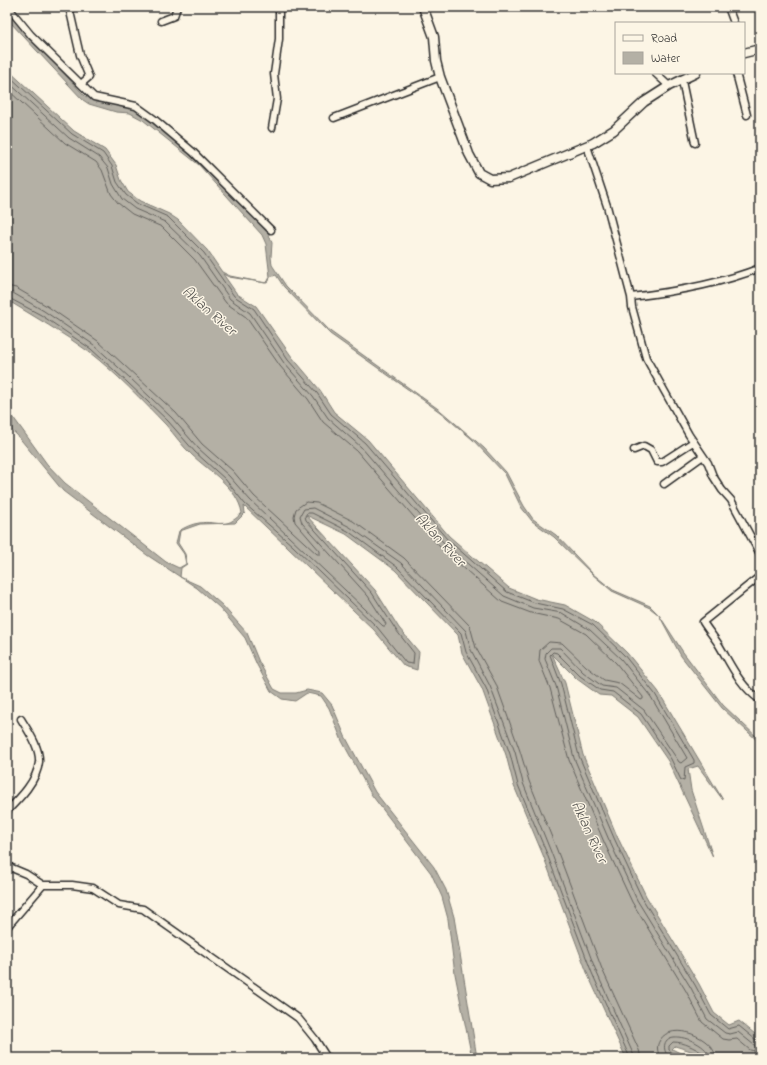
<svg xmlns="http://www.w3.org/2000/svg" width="767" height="1065" viewBox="0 0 767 1065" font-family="'Indie Flower',sans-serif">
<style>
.water{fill:#b4b0a5;stroke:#7d7b74}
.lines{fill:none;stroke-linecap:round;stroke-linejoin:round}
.shore{stroke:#62605c;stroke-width:1}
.street-casing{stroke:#2b2b2b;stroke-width:9}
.secondary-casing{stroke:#2b2b2b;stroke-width:11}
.street{stroke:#fcf5e5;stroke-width:6}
.secondary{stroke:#fcf5e5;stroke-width:8}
.labels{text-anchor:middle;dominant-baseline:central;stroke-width:3;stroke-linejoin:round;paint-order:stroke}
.water-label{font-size:15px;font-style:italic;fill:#545350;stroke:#fcf5e5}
</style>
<rect width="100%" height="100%" fill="#fcf5e5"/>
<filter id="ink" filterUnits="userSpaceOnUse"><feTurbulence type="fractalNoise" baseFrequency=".025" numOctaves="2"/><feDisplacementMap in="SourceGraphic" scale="8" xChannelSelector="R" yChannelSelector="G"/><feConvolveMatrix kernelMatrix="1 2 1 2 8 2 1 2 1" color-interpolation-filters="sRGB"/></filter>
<g filter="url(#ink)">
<path class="water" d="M7 13 85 96 96 101 133 108 145 114 200 161 267 229 272 243 271 257 272 265 286 286 331 332 441 411 484 448 506 472 524 506 533 519 556 535 593 574 613 590 650 606 659 615 683 652 723 705 760 740V743L722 708 681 656 659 615 650 608 612 591 592 574 554 537 532 521 521 507 505 474 472 439 440 412 330 334 284 287 276 275 270 277 267 283 229 277 223 274 237 294 256 306 292 357 320 390 334 412 368 440 449 536 509 588 536 599 565 605 595 622 627 653 658 691 723 800 698 766 688 769 691 790 713 857 668 761 638 717 611 696 599 695 577 679 552 654 565 683 583 755 617 836 646 896 699 984 714 1013 729 1025 739 1021 760 1038V1058H705L691 1051 675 1046 672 1049 690 1058 680 1057 683 1058H626L588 975 543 855 514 786 506 755 482 689 462 653 458 635 395 570 346 534 306 515 375 590 399 628 419 652 417 670 404 666 374 630 244 506 245 513 235 523 200 524 180 531 178 543 185 554 187 564 181 568 180 577 200 586 222 605 247 633 259 662 274 689 282 693H296L307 690 322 693 332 705 345 736 375 792 434 867 446 890 454 917 477 1058H472L455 974 448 919 442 897 431 873 371 794 342 741 329 708 321 696 307 693 295 701 282 699 271 691 257 665 245 638 220 608 197 588 147 555 63 491 17 435 7 426V412L13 417 47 464 65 483 166 562 179 568 186 564 184 554 176 543 179 531C185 527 192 524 199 523 219 520 224 531 242 513 238 488 209 471 192 455 182 446 175 435 166 425 142 400 116 373 89 352 63 333 35 317 7 300V69L74 131 105 150 116 165 121 180 128 192 140 201 169 214 178 220 207 250 222 272 230 276 265 283 269 281 270 277 266 244 262 235 199 165 143 120 130 113 116 112 89 104 83 100 9 21Z"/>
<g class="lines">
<path class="shore" d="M7 74 72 134 103 153 112 166 117 182 126 195 138 204 168 217 204 253 234 296 254 309 288 360 317 393 331 414 365 443 447 539 507 592 535 603 563 609 593 625 624 655 655 694 694 760V763L685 767 684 781 681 780 671 759 641 714 613 692 600 690 580 676 557 653 553 652 550 655 561 684 579 756 614 838 642 898 695 985 711 1015 728 1029 739 1026 756 1040 760 1041
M7 81 69 138 99 157 108 168 113 184 122 199 135 209 165 222 200 256 230 299 250 313 284 363 313 396 328 418 361 447 443 542 504 596 533 608 562 613 590 630 621 659 651 697 687 758 681 763 679 762 644 710 616 688 602 686 583 672 560 648H551L546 653 545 659 556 686 574 758 609 840 637 900 691 988 707 1019 725 1033 730 1034 738 1032 754 1045 760 1046
M7 89 65 143 96 162 102 170 111 194 118 203 132 214 162 227 195 260 226 303 246 317 280 366 308 399 323 422 357 451 439 546 502 602 531 613 559 619 586 634 616 663 643 697V699L641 700 619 683 604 680 587 667 562 643 549 642 540 650 539 661 550 688 569 760 604 842 632 902 686 991 702 1022 723 1039 729 1040 737 1039 750 1050 760 1052
M7 286 16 288 47 306 98 341 176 413 202 444 233 471 254 496 317 554H320V551L295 522 294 516 296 509 306 502 317 503 353 521 404 558 470 626 476 648 496 684 520 751 529 781 557 850 602 969 639 1050 641 1058
M7 292 13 293 44 311 94 345 130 378 172 418 198 448 229 476 250 500 383 626H385L386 624 368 596 302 523 300 516 304 509 313 508 350 527 401 563 466 631 471 650 490 686 515 752 523 783 551 852 596 971 635 1058
M7 297 41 315 91 349 127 382 168 421 195 452 225 479 245 504 293 546 377 627 406 663 413 664 414 653 396 630 372 593 306 520 305 516 307 513H312L348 531 397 567 461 633 466 652 486 688 510 754 518 785 547 854 592 973 630 1058
M661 1058C657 1052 656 1046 660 1040 672 1020 715 1038 716 1058
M670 1058C662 1052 662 1038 674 1037 686 1036 709 1046 710 1058
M680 1058 669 1050V1046L673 1042C685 1042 694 1048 703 1053L705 1058"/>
<g class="street-casing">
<path id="street" d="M8 7 31 35 94 97 136 106 154 119 193 152 271 230
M69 7 80 55 89 77 81 84
M728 7 734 23
M424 10 430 7
M161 21 174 16 177 7
M655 73 669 86
M736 73 747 115
M682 81 695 143
M334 118 440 77
M272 128 277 99 274 74 279 39V7
M587 146 607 206 631 297
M760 268C720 284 674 292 631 297L632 307 646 358 689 435 708 463 713 476 722 490 731 500 760 554
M634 450 644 446 651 450 657 462H662L693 442
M664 484 703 456
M760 576 703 622C708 630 714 637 719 645 731 665 740 686 760 700
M7 811C20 798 37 781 39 762 40 747 28 731 21 719
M7 866 26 874 43 885H72L93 888 119 905 143 909 298 1018 315 1039 327 1058
M7 927 43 885"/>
</g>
<g class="secondary-casing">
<path id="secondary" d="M423 7 434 37 436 61 440 77 469 154 479 173 490 179 509 178 593 143 614 130 644 102 669 86 696 73
M744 53 760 49"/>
</g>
<use href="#street" class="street"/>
<use href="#secondary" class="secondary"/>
</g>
</g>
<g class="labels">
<g class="water-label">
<text transform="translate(209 311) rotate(41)">Aklan River</text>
<text transform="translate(440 540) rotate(47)">Aklan River</text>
<text transform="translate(589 832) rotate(65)">Aklan River</text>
</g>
</g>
<rect width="767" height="1065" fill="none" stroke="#fcf5e5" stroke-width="24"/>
<rect x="12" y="12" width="743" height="1041" fill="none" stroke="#2b2b2b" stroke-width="1.5" filter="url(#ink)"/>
<rect x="615" y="22" width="130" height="52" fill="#fcf5e5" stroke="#a8a49b"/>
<rect x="623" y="35" width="20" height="6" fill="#fcf5e5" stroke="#a8a49b"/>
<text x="651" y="42" font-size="12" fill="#2b2b2b">Road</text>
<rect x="623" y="52" width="20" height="12" fill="#b4b0a5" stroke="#a8a49b"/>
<text x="651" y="62" font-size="12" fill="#2b2b2b">Water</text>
</svg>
